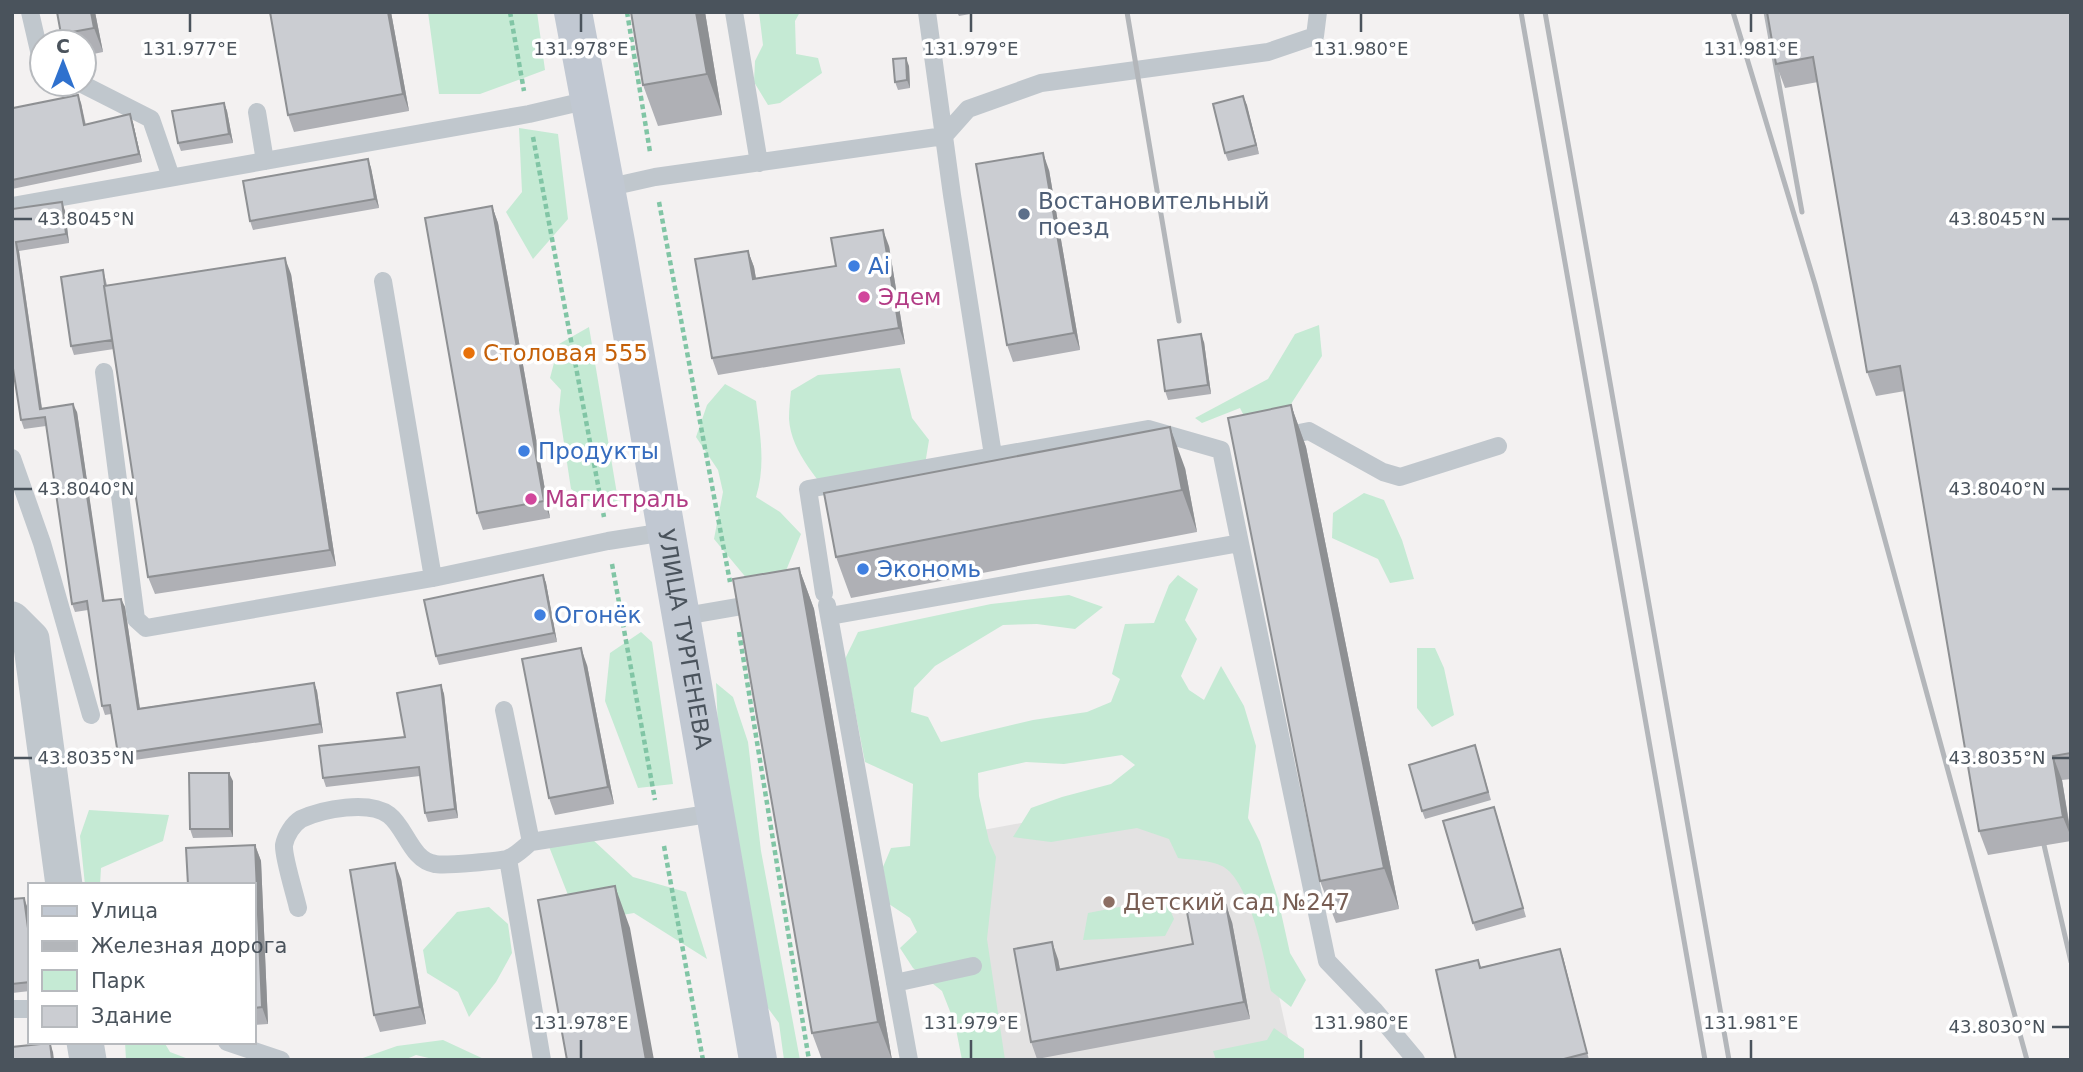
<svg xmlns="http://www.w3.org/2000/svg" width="2083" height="1072" viewBox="0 0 2083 1072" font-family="'DejaVu Sans',sans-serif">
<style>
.education{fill:#e3e2e2}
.green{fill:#c5ead4}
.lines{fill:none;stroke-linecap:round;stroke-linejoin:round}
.path{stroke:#81c5a5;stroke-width:4.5;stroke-dasharray:5 3.5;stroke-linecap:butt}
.service{stroke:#c0c7cd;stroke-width:18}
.minor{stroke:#c0c7cd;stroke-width:37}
.secondary{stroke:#c1c8d2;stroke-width:38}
.rail{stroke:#b3b6ba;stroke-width:5}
.wall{fill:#afb0b5}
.shaded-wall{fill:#8e9093}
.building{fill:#cbcdd2;stroke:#8e9093;stroke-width:2}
.ticks{fill:none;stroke:#4a535c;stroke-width:2.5}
.service-dot{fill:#5c6f8a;stroke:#fff;stroke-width:2.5}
.shop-dot{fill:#3f7fe0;stroke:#fff;stroke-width:2.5}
.hotel-dot{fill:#d1479c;stroke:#fff;stroke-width:2.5}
.food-dot{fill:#e8710a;stroke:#fff;stroke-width:2.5}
.education-dot{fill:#8d6e63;stroke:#fff;stroke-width:2.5}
.labels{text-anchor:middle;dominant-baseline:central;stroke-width:7;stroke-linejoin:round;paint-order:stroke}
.service-label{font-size:23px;fill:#4e5e75;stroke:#fff;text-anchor:start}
.shop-label{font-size:23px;fill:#366cbe;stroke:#fff;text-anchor:start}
.hotel-label{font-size:23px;fill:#b23c85;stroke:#fff;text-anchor:start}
.food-label{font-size:23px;fill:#c56008;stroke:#fff;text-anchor:start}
.street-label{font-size:23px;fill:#4a535c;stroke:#fff}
.education-label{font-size:23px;fill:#785e54;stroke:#fff;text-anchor:start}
.ticks-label{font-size:18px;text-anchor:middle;fill:#4a535c;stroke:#fff;stroke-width:7;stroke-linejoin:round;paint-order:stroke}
</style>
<rect width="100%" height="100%" fill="#f3f1f1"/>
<path class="education" d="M1232 784 1293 1060H993L945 837Z"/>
<path class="green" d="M428 12H537L545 70 480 94H439Z
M759 12H800L795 21 796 54 818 58 822 73 780 103 768 105 754 82 755 61 763 45Z
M519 128 558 134 568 219 533 259 506 212 522 192Z
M1319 325 1322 356 1280 421 1253 434 1240 408 1202 423 1195 418 1268 379 1295 334Z
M589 327 619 506 590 502 571 489 559 410 561 390 550 378 559 344Z
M900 368 912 418 929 440 920 495 841 509C821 483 791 453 789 419 789 410 790 400 791 391L818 375Z
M725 384 756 401C760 434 766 465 756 497L780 512 801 534 785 573 748 580 714 539 723 492 718 470 696 437 707 405Z
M1364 493 1384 500 1402 540 1414 579 1390 583 1378 559 1332 538 1333 513Z
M1178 575 1198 589 1185 620 1197 639 1181 676 1189 690 1204 700 1221 666 1244 706 1256 746 1248 818 1260 842 1278 899 1290 953 1306 980 1291 1007 1271 991C1265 961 1250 880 1222 866 1210 860 1191 860 1178 858L1169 839 1137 828 1051 842 1013 837 1031 808 1062 797 1111 784 1135 765 1122 755 1064 764 1026 762 978 773 979 796 989 841 996 857 987 939 1005 1060H962L955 1024 942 991 913 968 900 948 917 932 910 918 889 904 883 867 891 848 910 846 913 784 865 762 845 659 858 632 991 604 1069 595 1103 607 1075 629 1037 624 1003 625 935 666 914 688 911 712 928 717 941 742 1033 720 1087 712 1111 702 1120 679 1112 674 1125 624 1154 623 1169 585Z
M641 632 652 642 673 784 638 788 605 701 610 653Z
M1417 648H1435L1444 668 1454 715 1432 727 1417 708Z
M716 683 733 697 748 742 761 851 800 1060H784L779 1023 762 1000 718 727Z
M89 810 169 815 163 841 101 868 100 885H85L80 836Z
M592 839 633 877 686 892 707 959 634 913 562 925 568 895 548 844Z
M1163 893 1174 919 1165 936 1083 940 1088 913 1140 903Z
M489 907 508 924 512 953 496 982 469 1017 458 992 427 973 423 950 457 912Z
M1274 1028 1304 1049V1060H1216L1213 1051 1267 1040Z
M443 1040 486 1060H437L416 1055 404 1060 360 1059 397 1046Z
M164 1042 170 1052 191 1060H126L125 1042Z"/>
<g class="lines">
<path class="path" d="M510 12 524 91
M627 12 650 152
M533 137 604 517
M659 202 730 582
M612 564 655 800
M739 632 809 1060
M664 846 703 1060"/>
<path class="service" d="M30 12 42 64
M734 12 759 163
M927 12 952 195 993 455
M82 84 151 119 171 177
M257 112 265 161
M606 188 655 177 944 136 968 109 1041 83 1268 52 1315 36 1318 12
M12 206 529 114 589 100
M383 281 433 578 608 541 665 532
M104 372 136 619 146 628 433 578
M1279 437 1309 431 1383 472 1400 477 1498 446
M12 458 42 543 91 715
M824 593 808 489 1148 429 1221 450 1240 543
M827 605 909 1060
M830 616 1240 543 1327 961 1375 1011 1416 1060
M679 617 760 603
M504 710 531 842
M508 859 542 1060
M298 908C295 894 283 857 284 845 286 835 293 824 301 819 323 809 369 800 389 815 406 828 411 860 435 864 443 866 503 861 509 858 517 855 524 847 531 842L714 813
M895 983 973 966
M12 1009H30
M227 1042 281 1060"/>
<path class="minor" d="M12 620 31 639 64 885
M85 1042 88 1060"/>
<path class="secondary" id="s1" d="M573 12 616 242 758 1060"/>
<path class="rail" d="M1127 12 1179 321
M1521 12 1705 1060
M1545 12 1729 1060
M1733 12 1815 284 2027 1060
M1766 12 1802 212
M2044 845 2071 962"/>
</g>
<path class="wall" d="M57 12H95L103 52 84 56V42H64L61 34Z
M270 12H391L409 111 294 132 288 115Z
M705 12 722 115 658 126 643 85Z
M957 12H981L959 16Z
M2071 12V779L2062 780 2071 833V841L1988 855 1979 831 1905 391 1876 396 1867 372 1818 82 1785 88 1776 64Z
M909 66 910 88 898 90 895 82Z
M1243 96 1259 154 1228 161 1225 153Z
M12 98 14 108 81 103 86 125 130 114 133 123 142 162 12 189Z
M224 103 227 111 233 143 181 151 178 143Z
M368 159 371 168 379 208 253 230 250 221Z
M1049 170 1080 350 1013 362 1007 345Z
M62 202 65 211 69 243 19 251 42 408 77 412 104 601 121 599 125 607 140 708 314 683 317 691 323 733 121 762 118 754 111 714 105 715 102 706 88 610 75 612 72 604 46 426 24 429 21 420 12 209Z
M492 206 498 223 550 518 483 530 477 513Z
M889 246 905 344 718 375 712 358 748 251 754 267 756 279 836 266Z
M103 270 107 285 291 274 336 566 155 594 148 577 114 349 74 355 71 346Z
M1204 342 1211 394 1168 400 1165 391Z
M1291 405 1306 447 1399 909 1336 923 1320 881Z
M1185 468 1197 532 851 598 836 557Z
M799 568 814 609 892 1060H822L812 1033Z
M543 575 546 583 557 642 439 665 436 656Z
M587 665 614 804 555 815 549 798Z
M441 685 444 694 458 818 428 822 425 813 420 776 326 787 323 778 405 737Z
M1478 754 1491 800 1425 819 1422 811Z
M233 781V837L193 838 190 829Z
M1497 815 1526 917 1476 931 1473 923Z
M255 845 261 861 268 1024 254 1025V885Z
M401 879 426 1024 380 1032 374 1015Z
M12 899 27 906 30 926V991L12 993Z
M1232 922 1250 1019 1037 1059 1031 1042 1058 959 1060 969 1193 944Z
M1560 949 1589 1060H1456L1478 960 1481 967Z"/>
<path class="shaded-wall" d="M91 12H95L103 52 94 28Z
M388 12H391L409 111 403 94Z
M696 12H705L722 115 707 74Z
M906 58 909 66 910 88 907 80Z
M78 95 81 103 87 134 84 125Z
M1243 96 1247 105 1259 154 1256 145Z
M224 103 227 111 233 143 229 134Z
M130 114 133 123 142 162 139 154Z
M1043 153 1049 170 1080 350 1074 333Z
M368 159 371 168 379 208 375 199Z
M62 202 65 211 69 243 66 234Z
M492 206 498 223 550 518 544 501Z
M883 230 889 246 905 344 899 328Z
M16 242 19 251 43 417 40 409Z
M748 251 754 267 759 296 753 279Z
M285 258 291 274 336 566 330 550Z
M1201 334 1204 342 1211 394 1208 385Z
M73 404 77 412 106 610 103 601Z
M1291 405 1306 447 1399 909 1384 868Z
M1170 427 1185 468 1197 532 1182 490Z
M799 568 814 609 892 1060 878 1022Z
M543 575 546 583 557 642 554 633Z
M121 599 125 607 141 717 138 709Z
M581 648 587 665 614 804 608 787Z
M314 683 317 691 323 733 320 724Z
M441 685 444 694 458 818 455 809Z
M2053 756 2062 780 2071 837 2063 817Z
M229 773 233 781V837L230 829Z
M255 845 261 861 268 1024 262 1007Z
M395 863 401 879 426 1024 420 1007Z
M615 886 630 928 654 1060H646Z
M24 898 27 906 30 926V943Z
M1226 905 1232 922 1250 1019 1244 1002Z
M1052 942 1058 959 1063 986 1057 970Z
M1560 949 1563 957 1589 1060 1587 1053Z
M50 1043 53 1052 54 1060H52Z"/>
<path class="building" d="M57 12H91L94 28 61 34Z
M270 12H388L403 94 288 115Z
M631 12H696L707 74 643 85Z
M1767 12H2071V753L2053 756 2063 817 1979 831 1900 366 1867 372 1813 57 1776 64Z
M906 58 907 80 895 82 893 59Z
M78 95 84 125 130 114 139 154 12 180V105L13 108Z
M1243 96 1256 145 1225 153 1213 104Z
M224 103 229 134 178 143 172 111Z
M1043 153 1074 333 1007 345 976 164Z
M368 159 375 199 250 221 243 181Z
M62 202 66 234 16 242 40 409 73 404 103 601 121 599 138 709 314 683 320 724 118 754 110 705 102 706 87 601 72 604 45 417 21 420 12 362V209Z
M492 206 544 501 477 513 425 218Z
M883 230 899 328 712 358 695 259 748 251 753 279 836 266 831 238Z
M285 258 330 550 148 577 104 286Z
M103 270 105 285 104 286 112 340 71 346 61 277Z
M1201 334 1208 385 1165 391 1158 340Z
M1291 405 1384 868 1320 881 1228 418Z
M1170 427 1182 490 836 557 824 493Z
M799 568 878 1022 812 1033 733 579Z
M543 575 554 633 436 656 424 600Z
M581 648 608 787 549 798 522 659Z
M441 685 455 809 425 813 419 767 323 778 319 746 405 737 397 693Z
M1475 745 1488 792 1422 811 1409 765Z
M189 773H229L230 829H190Z
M1494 807 1523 908 1473 923 1443 821Z
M255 845 262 1007 254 1008V885H188L186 848Z
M395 863 420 1007 374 1015 350 870Z
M615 886 646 1060H567L538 900Z
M24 898 30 943V982L12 984V899Z
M1226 905 1244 1002 1031 1042 1014 949 1052 942 1057 970 1193 944 1187 912Z
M1560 949 1587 1053 1560 1060H1456L1436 970 1478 960 1480 968Z
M50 1043 52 1060H12V1047Z"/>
<path class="ticks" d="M190 14V32M581 14V32M971 14V32M1361 14V32M1751 14V32M14 219H32M2052 219H2069M14 489H32M2052 489H2069M14 758H32M2052 758H2069M2052 1027H2069M581 1040V1058M971 1040V1058M1361 1040V1058M1751 1040V1058"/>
<circle class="service-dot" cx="1024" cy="214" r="7"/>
<g class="shop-dot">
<circle cx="854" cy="266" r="7"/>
<circle cx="524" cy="451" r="7"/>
<circle cx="863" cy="569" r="7"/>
<circle cx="540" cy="615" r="7"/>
</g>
<g class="hotel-dot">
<circle cx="864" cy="297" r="7"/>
<circle cx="531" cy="499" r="7"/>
</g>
<circle class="food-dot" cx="469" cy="353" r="7"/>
<circle class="education-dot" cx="1109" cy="902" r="7"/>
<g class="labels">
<g class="service-label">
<text x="1038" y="201">Востановительный<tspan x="1038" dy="26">поезд</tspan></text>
</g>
<g class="shop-label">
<text x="868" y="266">Ai</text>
<text x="538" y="451">Продукты</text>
<text x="877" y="569">Экономь</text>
<text x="554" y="615">Огонёк</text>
</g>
<g class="hotel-label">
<text x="878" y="297">Эдем</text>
<text x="545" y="499">Магистраль</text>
</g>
<g class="food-label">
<text x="483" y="353">Столовая 555</text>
</g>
<g class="street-label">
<text stroke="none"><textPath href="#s1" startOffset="637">УЛИЦА ТУРГЕНЕВА</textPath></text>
</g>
<g class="education-label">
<text x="1123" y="902">Детский сад №247</text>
</g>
</g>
<g class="ticks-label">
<text x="190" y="55">131.977°E</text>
<text x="581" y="55">131.978°E</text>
<text x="971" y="55">131.979°E</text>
<text x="1361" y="55">131.980°E</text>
<text x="1751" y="55">131.981°E</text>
<text x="86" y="225">43.8045°N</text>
<text x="1997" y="225">43.8045°N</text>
<text x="86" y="495">43.8040°N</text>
<text x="1997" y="495">43.8040°N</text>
<text x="86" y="764">43.8035°N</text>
<text x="1997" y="764">43.8035°N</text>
<text x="581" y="1029">131.978°E</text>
<text x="971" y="1029">131.979°E</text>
<text x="1361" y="1029">131.980°E</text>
<text x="1751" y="1029">131.981°E</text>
<text x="1997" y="1033">43.8030°N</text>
</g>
<rect width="2083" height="1072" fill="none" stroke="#4a535c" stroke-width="28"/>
<rect x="28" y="883" width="228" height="161" fill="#ffffff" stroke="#b7babe" stroke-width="2"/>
<rect x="42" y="906" width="35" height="10" fill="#c1c8d2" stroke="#b7babe" stroke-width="2"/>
<text x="91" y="918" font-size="21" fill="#4a535c">Улица</text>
<rect x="42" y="941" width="35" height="10" fill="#b3b6ba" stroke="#b7babe" stroke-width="2"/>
<text x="91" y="953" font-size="21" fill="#4a535c">Железная дорога</text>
<rect x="42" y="970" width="35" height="21" fill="#c5ead4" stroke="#b7babe" stroke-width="2"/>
<text x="91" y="988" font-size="21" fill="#4a535c">Парк</text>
<rect x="42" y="1006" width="35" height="21" fill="#cbcdd2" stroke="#b7babe" stroke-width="2"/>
<text x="91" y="1023" font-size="21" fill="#4a535c">Здание</text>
<g transform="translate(63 63)"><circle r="33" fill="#ffffff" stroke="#b7babe" stroke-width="2"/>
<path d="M0-5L12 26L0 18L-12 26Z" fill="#2f71ce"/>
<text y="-10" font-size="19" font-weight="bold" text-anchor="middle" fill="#4a535c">С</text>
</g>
</svg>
